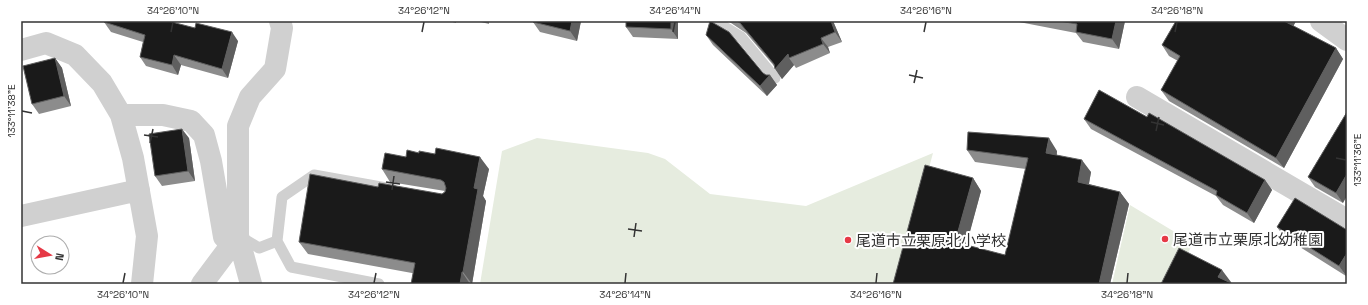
<svg xmlns="http://www.w3.org/2000/svg" width="1368" height="305" viewBox="0 0 1368 305" font-family="'Space Grotesk','Noto Sans JP',sans-serif">
<style>
.garden{fill:#e6ecdf}
.lines{fill:none;stroke-linecap:round;stroke-linejoin:round}
.service{stroke:#d0d0d0;stroke-width:11}
.minor{stroke:#d0d0d0;stroke-width:22}
.wall{fill:#8c8c8c}
.shaded-wall{fill:#5f5f5f}
.building{fill:#1a1a1a;stroke:#5f5f5f}
.ticks{fill:none;stroke:#333;stroke-width:1.5}
.poi-dot{fill:#e63946;stroke:#fff;stroke-width:1.5}
.labels{text-anchor:middle;dominant-baseline:central;stroke-width:4;stroke-linejoin:round;paint-order:stroke}
.poi-label{font-size:15px;fill:#333;stroke:#fff;text-anchor:start}
.neatline{fill:none;stroke:#333;stroke-width:1.5}
.ticks-label{font-size:10px;text-anchor:middle;fill:#333}
</style>
<rect width="100%" height="100%" fill="#fff"/>
<path class="garden" d="M537 138 648 153 665 159 710 194 806 206 933 153 898 284H480L502 151Z
M1130 205 1193 243 1172 284H1112Z"/>
<g class="lines">
<path class="service" d="M715 21 741 37 775 78
M239 236 259 248 277 241
M379 284 291 267 277 241 282 197 314 175 392 189"/>
<path class="minor" d="M1321 21 1347 40
M21 50 46 43 75 55 102 83 121 115 133 158 147 236 142 284
M1137 97 1347 220
M121 115H163L191 121 204 135 211 161 224 237 234 242
M21 216 139 190
M238 236 251 284
M202 284 238 236V126L250 97 275 69 282 28 280 21"/>
</g>
<path class="wall" d="M449 21H456V23Z
M477 21H489V24Z
M533 21H581L577 41 540 32 533 22Z
M626 21H678V39L633 37 626 27Z
M728 21H833L842 42 828 47 830 53 796 68 794 65 782 79 774 66 746 33Z
M1018 21H1125L1119 49 1083 42 1076 33 1019 22Z
M1176 21H1296L1293 26 1336 48 1343 59 1284 168 1169 101 1161 90 1178 61 1169 56 1162 45Z
M104 22 238 41 228 78 181 65 178 75 146 66 140 57 143 42 111 32Z
M706 35 766 75H770L777 85 767 96 713 45Z
M55 58 62 68 71 106 39 114 32 104Z
M1347 112 1343 203 1315 187 1308 177Z
M1147 117 1265 180 1272 190 1254 223 1223 205 1216 196 1091 129 1084 119Z
M189 138 195 181 162 186 155 176Z
M967 150 1057 151V155L1091 172 1089 184 1120 192 1129 204 1110 284H893L973 178 981 191 966 245 1005 255 1026 169 975 162Z
M406 157 489 169 483 196 486 201 472 284 308 254 299 242 378 187 442 194 445 191 390 182 382 169Z
M1295 198 1346 276 1284 237 1277 227Z"/>
<path class="shaded-wall" d="M572 21H581L577 41 570 31Z
M671 21H678V39L671 29Z
M831 21H833L842 42 835 32Z
M1116 21H1125L1119 49 1112 39Z
M1284 21H1296L1291 31Z
M232 32 238 41 228 78 222 69Z
M821 38 828 47 830 53 823 44Z
M1336 48 1343 59 1284 168 1276 158Z
M788 54 789 58 794 65 782 79 775 69Z
M174 55 181 65 178 75 172 65Z
M55 58 62 68 71 106 64 96Z
M770 75 777 85 767 96 760 86Z
M182 129 189 138 195 181 188 171Z
M1049 138 1057 151 1055 165 1046 153Z
M480 157 489 169 483 196 486 201 472 284 463 272 474 188Z
M1082 160 1091 172 1087 194 1078 182Z
M1347 174V196L1343 203 1336 193Z
M973 178 981 191 964 254 955 242Z
M1265 180 1272 190 1254 223 1247 213Z
M1120 192 1129 204 1110 284H1099Z
M1347 253V274L1346 276 1339 266Z
M1222 270 1231 282 1229 284 1218 277Z
M462 272 470 284H460Z"/>
<path class="building" d="M104 21H168L195 28 196 23 232 32 222 69 174 55 172 65 140 57 145 35 104 22Z
M533 21H572L570 31 533 22Z
M626 21H671V29L626 27Z
M710 21 729 32 763 73 766 75H770L760 86 706 35Z
M737 21H831L835 32 821 38 823 44 789 58 788 54 775 69 774 64 740 23Z
M1059 21H1116L1112 39 1076 32 1077 24Z
M1176 21H1284L1336 48 1276 158 1161 90 1180 56 1162 45Z
M55 58 64 96 32 104 23 66Z
M1099 90 1147 117 1149 113 1265 180 1247 213 1216 195 1217 191 1084 119Z
M1347 112V174L1336 193 1308 177Z
M182 129 188 171 155 176 149 134Z
M968 132 1049 138 1046 153 1082 160 1078 182 1120 192 1099 284H893L925 165 973 178 955 242 1005 255 1028 158 967 150Z
M436 148 480 157 474 188 478 189 463 272H462L460 284H411L415 263 299 242 310 174 378 187 379 183 442 194 445 192 446 188 444 182 441 180 382 169 385 153 406 157 407 150 419 153V151L435 154Z
M1295 198 1347 230V253L1339 266 1277 227Z
M1179 248 1222 270 1218 277 1233 284H1161Z"/>
<path class="ticks" d="M171 32 173 22M422 32 424 22M673 32 675 22M924 32 926 22M1175 32 1177 22M909 75 923 78M914 83 917 70M22 111 32 113M1151 122 1164 125M1156 131 1159 117M144 135 158 137M150 143 153 129M1336 158 1346 160M386 182 400 184M392 190 394 176M628 229 642 231M634 237 636 223M123 283 125 273M374 283 376 273M625 283 626 273M876 283 877 273M1127 283 1128 273"/>
<g class="poi-dot">
<circle cx="1165" cy="239" r="4"/>
<circle cx="848" cy="240" r="4"/>
</g>
<g class="labels">
<g class="poi-label">
<text x="1173" y="239">尾道市立栗原北幼稚園</text>
<text x="856" y="240">尾道市立栗原北小学校</text>
</g>
</g>
<rect width="1368" height="305" fill="none" stroke="#ffffff" stroke-width="44"/>
<g transform="translate(50 255) rotate(101)"><circle r="19" fill="#ffffff" stroke="#adadad"/>
<path d="M0-3L7 15L0 10L-7 15Z" fill="#e63946"/>
<text y="-6" font-size="11" font-weight="bold" text-anchor="middle" fill="#333333">N</text>
</g>
<rect x="22" y="22" width="1324" height="261" class="neatline"/>
<g class="ticks-label">
<text x="173" y="14">34°26'10"N</text>
<text x="424" y="14">34°26'12"N</text>
<text x="675" y="14">34°26'14"N</text>
<text x="926" y="14">34°26'16"N</text>
<text x="1177" y="14">34°26'18"N</text>
<text transform="translate(11 111) rotate(-90)" y="4">133°11'38"E</text>
<text transform="translate(1357 160) rotate(-90)" y="4">133°11'36"E</text>
<text x="123" y="298">34°26'10"N</text>
<text x="374" y="298">34°26'12"N</text>
<text x="625" y="298">34°26'14"N</text>
<text x="876" y="298">34°26'16"N</text>
<text x="1127" y="298">34°26'18"N</text>
</g>
</svg>
